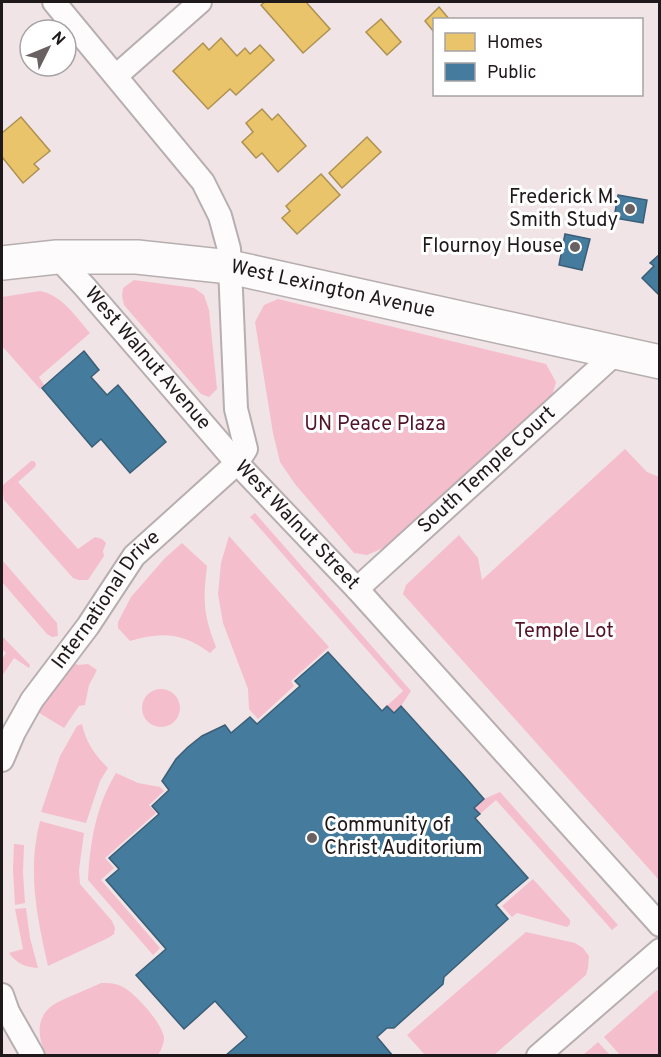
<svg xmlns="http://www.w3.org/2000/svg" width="661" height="1057" viewBox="0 0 661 1057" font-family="Overpass,sans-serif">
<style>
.green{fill:#f5becc}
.homes{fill:#e9c46a;stroke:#ad9152;stroke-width:1.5}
.public{fill:#457b9d;stroke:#3a5e76;stroke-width:1.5}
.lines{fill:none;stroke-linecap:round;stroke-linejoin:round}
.street-casing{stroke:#b7aeb0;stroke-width:26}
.secondary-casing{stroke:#b7aeb0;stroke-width:36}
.street{stroke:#fdfbfb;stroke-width:22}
.secondary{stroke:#fdfbfb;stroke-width:33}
.poi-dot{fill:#696062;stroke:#fff;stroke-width:2}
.labels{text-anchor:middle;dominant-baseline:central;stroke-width:6;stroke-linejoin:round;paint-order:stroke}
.poi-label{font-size:20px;fill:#20191b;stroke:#fff;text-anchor:end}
.street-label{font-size:20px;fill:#20191b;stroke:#fff}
.park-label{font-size:20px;fill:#521329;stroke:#fff}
</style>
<rect width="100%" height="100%" fill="#f0e4e7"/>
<path class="green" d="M134 280 194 288 204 295 209 310 217 389 209 397 201 394 124 305 122 296 123 288Z
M40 291C62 295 76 317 90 333L39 377 44 385 40 389 2 346V297Z
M278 299 546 364 556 382 551 399 388 546 367 555 354 553 295 484 280 462 273 433 255 322 264 305Z
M625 449 647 472 659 477V880L403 594 406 585 459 535 478 558 482 580Z
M31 461H34L36 464 35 467 18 482 78 549 95 537 102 539 106 543 103 551 104 556 88 580H79L73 578 4 500 2 486Z
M255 513 411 691 401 706 394 713 387 706 403 691 250 517Z
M229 536 329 647 291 681 294 686 258 719 249 709 248 689 223 623 218 594 221 563Z
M182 543 207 566C203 600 203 614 216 647L210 653C184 633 162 631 130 641L118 628V622L131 597 165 558Z
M2 560 57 623 58 636 52 637 47 634 2 582Z
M2 636 30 665 29 668 14 658 2 676V659L6 653 2 649Z
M73 662 78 665 88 664 97 670 89 685 85 705 79 706 64 728 36 711Z
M142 708a19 19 0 1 1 38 0a19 19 0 1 1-38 0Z
M82 724C86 743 95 755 108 768L100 781 86 823 41 812 60 756 77 726Z
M116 773 138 783 160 787 164 791 149 805 156 813 105 858 114 868 101 880 160 948 153 955 88 880C90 842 96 806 116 773Z
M500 792 618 925 612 930 496 800 480 814 474 808 484 799Z
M40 821 84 833 79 870 80 884 112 921 115 928 114 934 108 938 48 966C37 917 27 871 40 821Z
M14 844 24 845 23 873 25 903 15 905 13 870Z
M533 879 570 920V924L567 927 517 913 512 917 502 906Z
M26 908 30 938 38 968C25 967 17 964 9 953L23 949 15 909Z
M526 932 575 943 583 948 589 956 588 968 586 975 494 1055H425L407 1035Z
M101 983C109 983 116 983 123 987 135 993 163 1024 164 1038 164 1043 161 1051 158 1055L48 1056C37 1040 35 1017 53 1005 68 996 85 991 101 983Z
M657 990 660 993 659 1055H620L604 1037Z
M598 1042 610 1055H583Z"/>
<path class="homes" d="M265 2H306L330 29 303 53 261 5Z
M439 7 450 20H434V32L425 21Z
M381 19 401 42 387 55 366 32Z
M221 38 237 56 245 48 250 54 260 45 274 60 236 95 230 89 208 109 173 71 203 43 209 50Z
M262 109 272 120 278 114 306 146 278 172 262 153 256 158 242 142 253 132 246 123Z
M21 117 50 151 34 164 39 169 23 183 2 157V133Z
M367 137 381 152 342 188 329 173Z
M321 174 340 195 297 234 282 218 290 211 286 206Z"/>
<path class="public" d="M618 195 647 200 643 223 614 218Z
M565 234 590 239 582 270 559 265Z
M660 254V296L642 278 654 266 650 263Z
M84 351 99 370 91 377 107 395 118 385 166 442 130 473 101 439 92 447 42 388Z
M328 652 382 711 387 706 394 713 401 706 465 777 484 799 474 808 480 814 475 818 528 878 496 905 508 919 444 977 443 984 394 1028H387L377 1037 393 1056H225L247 1037 215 1001 184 1029 136 975 166 949 106 880 119 869 109 858 159 814 152 806 169 790 162 781 176 759 188 747 202 736 225 725 231 733 250 717 257 724 300 686 295 681Z"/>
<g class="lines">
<g class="street-casing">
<g id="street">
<path d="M116 76 200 2"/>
<path id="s1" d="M57 257 85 287 237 463 357 589 660 925"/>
<path id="s2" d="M357 589 617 352"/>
<path id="s3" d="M2 760 14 732 32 700 88 626 134 556 237 463 246 449 236 409 230 267 229 249 220 216 203 182 54 2"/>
<path d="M2 995 8 1012 33 1056"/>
<path d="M538 1056 660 950"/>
</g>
</g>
<g class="secondary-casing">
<g id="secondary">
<path id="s4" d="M2 263 57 257H137L230 267 660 362"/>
</g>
</g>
<use href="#street" class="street"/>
<use href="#secondary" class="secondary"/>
</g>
<g class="poi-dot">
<circle cx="630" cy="209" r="6"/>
<circle cx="575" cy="247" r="6"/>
<circle cx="312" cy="838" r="6"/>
</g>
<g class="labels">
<g class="poi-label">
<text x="618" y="198">Frederick M.<tspan x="618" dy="23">Smith Study</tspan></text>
<text x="563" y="247">Flournoy House</text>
<text x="324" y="826" text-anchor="start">Community of<tspan x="324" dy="23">Christ Auditorium</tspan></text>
</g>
<g class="street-label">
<text stroke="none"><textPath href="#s4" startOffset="334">West Lexington Avenue</textPath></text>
<text stroke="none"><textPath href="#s1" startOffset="136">West Walnut Avenue</textPath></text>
<text stroke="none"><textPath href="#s2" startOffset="176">South Temple Court</textPath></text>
<text stroke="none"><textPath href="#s1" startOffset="360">West Walnut Street</textPath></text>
<text stroke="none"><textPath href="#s3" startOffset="192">International Drive</textPath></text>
</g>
<g class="park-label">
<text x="375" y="425">UN Peace Plaza</text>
<text x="564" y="632">Temple Lot</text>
</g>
</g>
<rect width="661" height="1057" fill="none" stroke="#20191b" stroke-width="6"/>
<rect x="433" y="18" width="210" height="78" fill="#ffffff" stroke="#a6a3a4" stroke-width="1.5"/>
<rect x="445" y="33" width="30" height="18" fill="#e9c46a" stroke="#a6a3a4" stroke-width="1.5"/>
<text x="487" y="48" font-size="18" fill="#20191b">Homes</text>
<rect x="445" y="63" width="30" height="18" fill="#457b9d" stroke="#a6a3a4" stroke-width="1.5"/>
<text x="487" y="78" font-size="18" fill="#20191b">Public</text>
<g transform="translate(48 48) rotate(47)"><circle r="28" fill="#ffffff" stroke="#a6a3a4" stroke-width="1.5"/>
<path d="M0-4.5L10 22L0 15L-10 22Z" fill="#696062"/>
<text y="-9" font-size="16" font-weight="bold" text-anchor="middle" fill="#20191b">N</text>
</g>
</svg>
